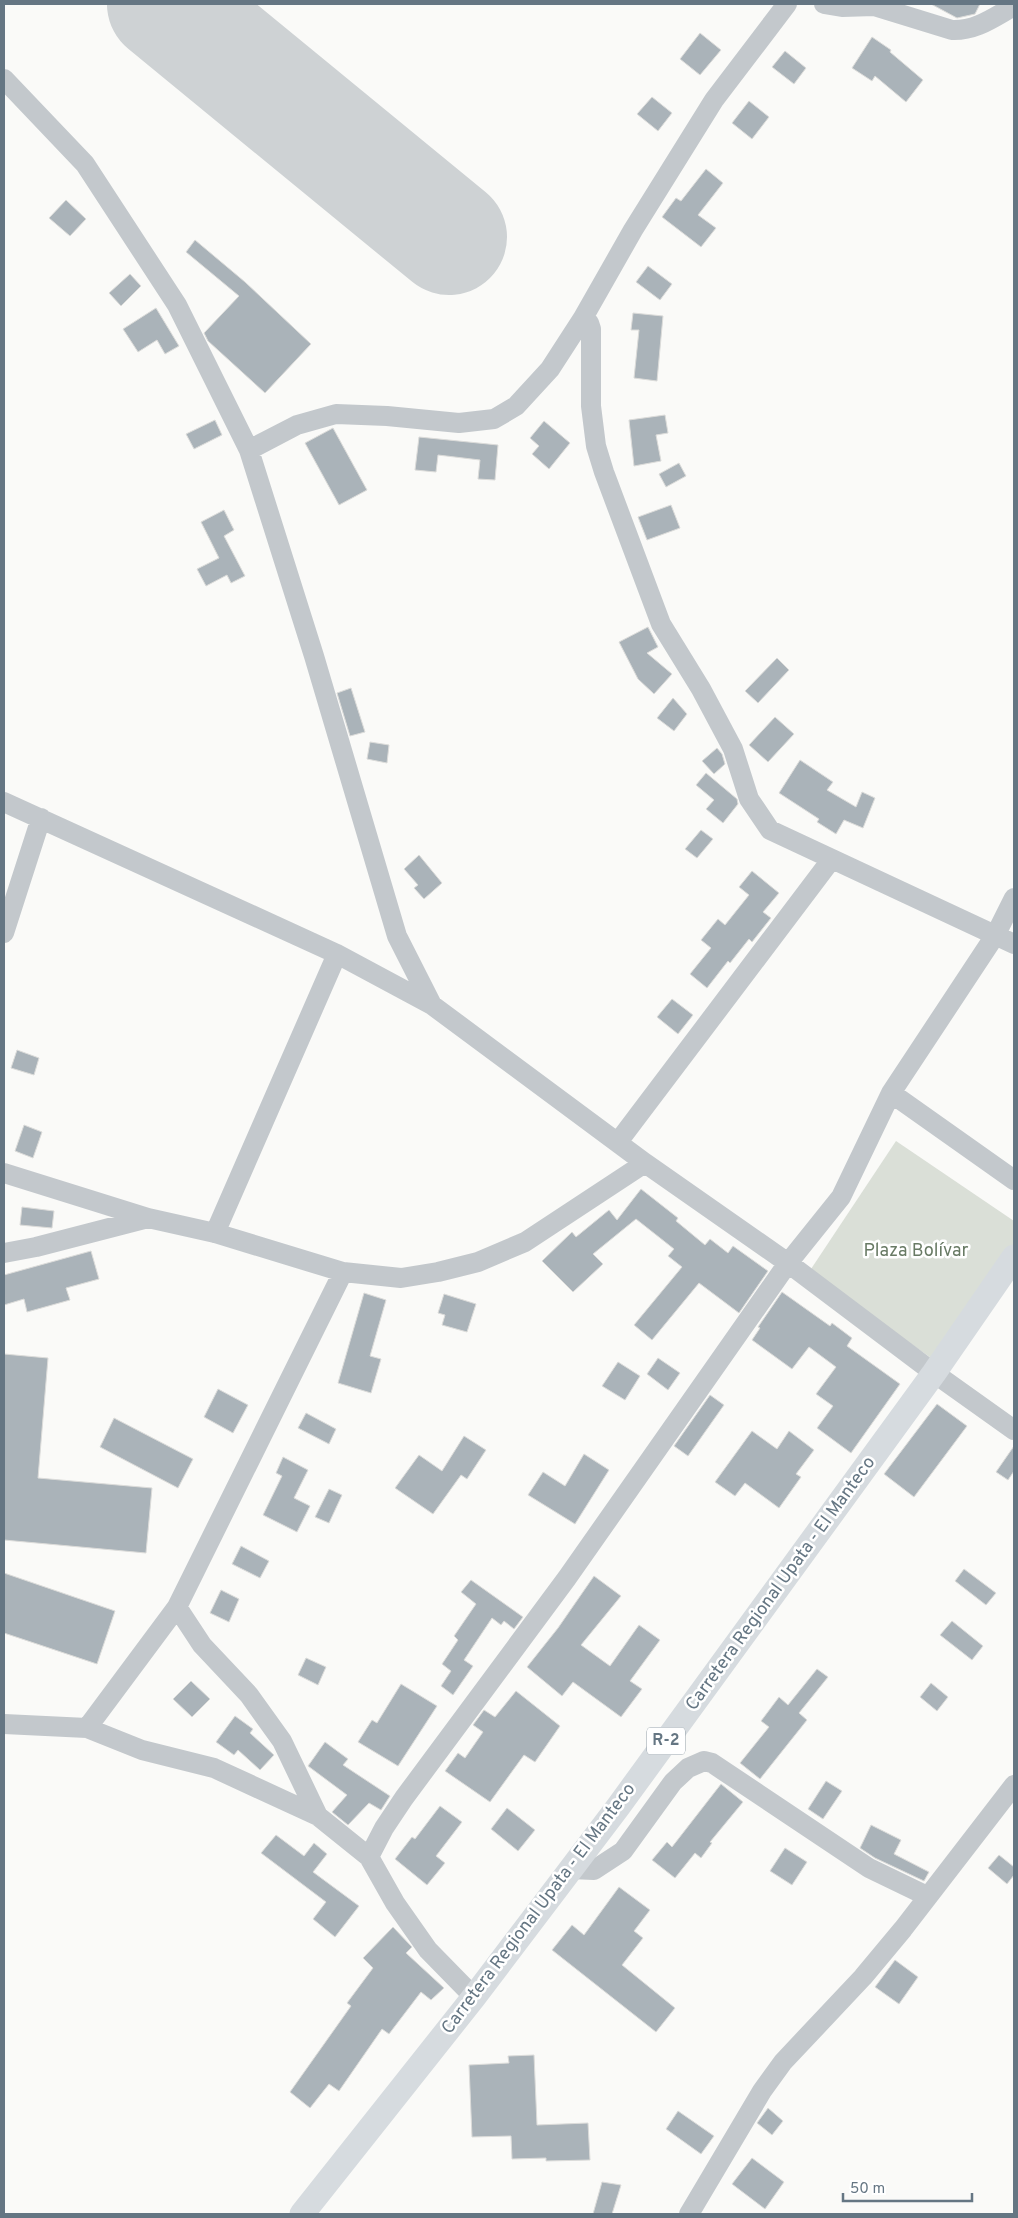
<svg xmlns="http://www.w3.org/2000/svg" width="1018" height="2218" viewBox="0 0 1018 2218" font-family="Overpass,sans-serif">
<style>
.green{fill:#dadfd7}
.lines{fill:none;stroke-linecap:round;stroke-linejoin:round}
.runway{stroke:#ced2d4;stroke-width:116}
.building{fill:#aab3b9;stroke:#dcdcda}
.minor{stroke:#c3c8cc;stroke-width:20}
.major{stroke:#d6dbdf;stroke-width:25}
.labels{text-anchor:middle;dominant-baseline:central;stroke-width:5;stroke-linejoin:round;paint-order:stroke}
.shield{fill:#fff;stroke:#939fa8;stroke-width:1}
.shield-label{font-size:16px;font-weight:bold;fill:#657683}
.park-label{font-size:18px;fill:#687a64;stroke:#fff}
.street-label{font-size:18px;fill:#657683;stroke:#fff}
</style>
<rect width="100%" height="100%" fill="#fafaf8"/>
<path class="green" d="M896 1141 1014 1221V1246L934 1360 809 1272Z"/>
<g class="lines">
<path class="runway" d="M165 4 449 237"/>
</g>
<path class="building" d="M931 4H980L975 14 957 18Z
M700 33 721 50 700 75 680 59Z
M872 37 891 50 890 52 923 80 906 102 875 76 872 81 852 68Z
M785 51 806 68 794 84 772 67Z
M652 97 672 113 658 131 637 114Z
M749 101 769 117 752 139 732 123Z
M706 169 723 183 698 215 716 228 701 247 662 217 676 198 681 201Z
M66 200 86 219 70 236 49 218Z
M195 240 245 282 311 344 265 393 208 341 204 333 239 296 186 252Z
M648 266 672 284 660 300 636 282Z
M130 274 141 286 121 306 109 293Z
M156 308 179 346 165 354 157 340 138 352 123 329Z
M633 313 663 316 657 381 634 378 639 330H631Z
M665 415 668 433 656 435 661 461 634 466 629 420Z
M215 420 222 435 194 449 186 434Z
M544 421 570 443 549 469 532 454 539 446 530 438Z
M333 428 367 490 339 505 305 443Z
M419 437 498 445 495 480 478 479 480 460 438 455 436 472 415 470Z
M679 463 686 476 666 487 659 474Z
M671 505 680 528 647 540 638 517Z
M224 510 234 530 224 536 245 576 231 583 227 575 206 586 197 569 219 558 201 522Z
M648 627 658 647 647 653 672 674 654 694 638 679 619 642Z
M777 658 789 670 758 703 745 691Z
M351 688 365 732 350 736 337 693Z
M673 698 687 714 674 731 657 718Z
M775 717 794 734 768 762 749 745Z
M370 742 389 745 387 763 367 759Z
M717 748 722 754 725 764 714 774 702 761Z
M800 760 833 782 827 790 856 807 862 792 875 798 863 828 844 820 836 834 817 822 819 819 779 793Z
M706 773 737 799 738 804 723 823 706 809 714 800 696 785Z
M701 830 713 839 697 858 685 849Z
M419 855 442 883 424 899 414 888 418 885 404 869Z
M752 871 779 893 763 912 771 918 752 942 749 939 730 963 728 961 707 988 690 974 711 948 701 940 718 919 725 925 749 895 739 887Z
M672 999 693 1015 678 1034 657 1017Z
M17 1050 39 1058 34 1075 11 1068Z
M24 1125 42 1132 33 1158 15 1151Z
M641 1189 678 1218 676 1221 705 1245 710 1239 728 1253 733 1246 768 1271 739 1313 699 1283 652 1340 634 1325 682 1267 668 1256 674 1249 636 1219 593 1254 603 1264 573 1292 542 1261 572 1232 576 1237 609 1210 617 1220Z
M22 1207 54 1211 52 1228 20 1225Z
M91 1251 99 1279 66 1288 70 1300 27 1312 24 1299 4 1305V1275Z
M782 1292 830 1326 832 1323 852 1338 847 1346 900 1384 851 1453 817 1428 833 1406 816 1394 836 1367 809 1347 792 1369 752 1340 760 1328 758 1327Z
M364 1293 386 1300 370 1356 381 1359 371 1393 338 1383Z
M444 1294 476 1304 467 1332 442 1325 445 1315 438 1313Z
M4 1354 48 1358 38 1478 152 1488 146 1553 4 1540Z
M658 1358 680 1373 668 1390 647 1374Z
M618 1362 640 1376 625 1400 602 1386Z
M218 1389 248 1405 233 1433 204 1417Z
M710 1395 724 1405 688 1456 674 1446Z
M937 1404 967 1426 914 1497 884 1474Z
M306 1413 336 1429 329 1444 298 1428Z
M114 1418 193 1459 178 1488 100 1447Z
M752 1431 777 1449 789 1431 814 1450 796 1474 801 1477 779 1508 745 1483 735 1496 715 1482Z
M464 1436 486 1450 467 1479 461 1475 433 1514 395 1488 419 1455 442 1471Z
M1014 1446V1471L1008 1480 996 1472Z
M584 1454 609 1470 575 1524 528 1495 543 1472 565 1486Z
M283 1457 308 1470 294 1498 310 1506 297 1532 263 1515 282 1476 276 1473Z
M329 1489 342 1495 329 1523 315 1517Z
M241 1546 269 1561 260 1578 232 1564Z
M964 1569 996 1593 986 1605 955 1581Z
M4 1573 115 1611 97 1664 4 1633Z
M594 1576 621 1596 581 1645 610 1666 639 1625 660 1640 630 1681 642 1689 621 1717 573 1682 562 1696 527 1667 558 1628Z
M471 1580 523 1617 514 1629 504 1621 501 1625 492 1618 464 1660 473 1666 453 1695 441 1686 451 1671 442 1664 458 1640 454 1636 476 1604 461 1592Z
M221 1590 239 1599 229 1622 210 1613Z
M952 1621 983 1646 972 1660 940 1635Z
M306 1658 326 1667 318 1685 298 1675Z
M817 1669 828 1677 799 1713 807 1720 760 1779 740 1763 769 1727 761 1721 779 1697 788 1705Z
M191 1681 210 1699 192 1717 173 1699Z
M931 1683 948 1697 937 1711 920 1697Z
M401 1684 437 1706 398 1766 358 1742 372 1720 377 1723Z
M516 1691 560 1726 535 1762 524 1755 490 1802 445 1771 458 1753 465 1758 483 1732 473 1725 484 1710 495 1717Z
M235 1716 253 1729 250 1733 274 1755 260 1770 238 1750 234 1755 216 1742Z
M325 1742 348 1759 343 1765 390 1796 381 1810 369 1803 348 1825 332 1812 347 1795 308 1766Z
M826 1781 842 1791 823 1819 808 1809Z
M721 1784 743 1802 710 1842 712 1843 701 1858 695 1853 675 1878 652 1860 667 1842 672 1847Z
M440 1806 462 1822 436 1856 445 1863 427 1885 395 1859 412 1837 415 1839Z
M507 1808 535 1830 518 1851 491 1829Z
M871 1825 901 1840 894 1854 929 1872 924 1881 875 1858 860 1848Z
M276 1835 304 1856 314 1843 327 1854 313 1872 359 1906 335 1937 313 1919 326 1902 261 1853Z
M785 1848 807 1862 792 1885 770 1871Z
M999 1855 1014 1867V1875L1007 1884 988 1868Z
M619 1887 650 1910 634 1931 643 1938 622 1965 675 2008 656 2032 552 1950 572 1925 584 1935Z
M393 1927 412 1947 406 1953 444 1988 431 2000 421 1992 389 2034 382 2029 339 2091 329 2084 310 2108 290 2092 351 2006 347 2003 373 1968 363 1958Z
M895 1960 918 1977 899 2004 875 1987Z
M534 2055 537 2125 588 2123 590 2160 546 2161V2158L512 2159 511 2136 472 2137 469 2065 509 2063 508 2056Z
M768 2108 783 2121 772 2135 757 2123Z
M678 2111 714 2136 701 2154 666 2129Z
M752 2158 784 2182 765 2209 732 2184Z
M602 2182 621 2185 612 2214H593Z"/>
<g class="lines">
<path class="minor" d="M824 4 842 7 874 6 952 30C976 31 994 17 1014 6
M4 79 85 164 177 305 249 450 314 656 397 936 432 1005
M583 318 589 323 591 329V406L596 446 604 472 661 624 701 689 733 749 749 799 770 830 1014 944
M249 450 297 425 336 414 387 416 459 423 494 419 516 406 550 369 583 318 633 230 714 100 787 4
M4 802 337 954 432 1005 645 1163 788 1263 934 1373 1014 1430
M4 933 41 818
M891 1093 1014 1180
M618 1142 831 860
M4 1173 148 1218 215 1233 343 1272 401 1278 438 1272 478 1262 525 1242 645 1163
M215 1233 337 954
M4 1253 36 1247 148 1218
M177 1607 202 1645 249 1695 282 1741 318 1816 369 1857 395 1903 428 1950 474 1997
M4 1724 87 1728 142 1750 214 1768 318 1816
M87 1728 177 1607 343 1272
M369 1857 384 1828 404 1798 567 1578 788 1263 841 1197 891 1093 996 934 1014 898
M571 1869 594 1870 623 1851 673 1782 688 1768 704 1761 712 1763 869 1868 927 1896
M689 2214 762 2091 783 2062 863 1977 903 1929 1014 1785"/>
<path class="major" d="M302 2214 474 1997 618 1807 934 1373 1014 1257"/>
</g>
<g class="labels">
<rect class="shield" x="647" y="1727.5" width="38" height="27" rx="4"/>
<g class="shield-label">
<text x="666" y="1741">R-2</text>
</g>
<g class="park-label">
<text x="916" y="1251">Plaza Bolívar</text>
</g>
<g class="street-label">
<text transform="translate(781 1584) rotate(-54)">Carretera Regional Upata - El Manteco</text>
<text transform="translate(539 1909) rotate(-53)">Carretera Regional Upata - El Manteco</text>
</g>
</g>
<rect width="1018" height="2218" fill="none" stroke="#657683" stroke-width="10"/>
<path d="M843 2193v8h129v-8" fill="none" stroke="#657683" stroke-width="2.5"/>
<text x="850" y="2193" font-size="15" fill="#657683" stroke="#ffffff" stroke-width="4" paint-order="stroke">50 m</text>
</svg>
